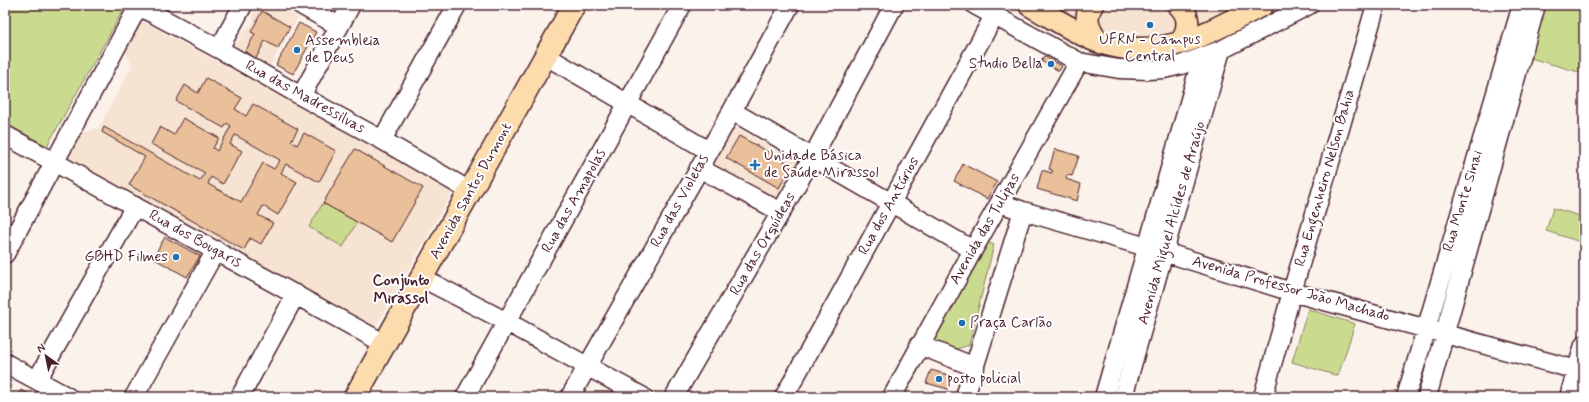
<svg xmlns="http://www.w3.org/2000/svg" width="1589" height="402" viewBox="0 0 1589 402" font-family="Mynerve,sans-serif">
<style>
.built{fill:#f6e3d2}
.green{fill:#cadb90;stroke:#8a7d5e}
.building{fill:#e9c099;stroke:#4a1f2b;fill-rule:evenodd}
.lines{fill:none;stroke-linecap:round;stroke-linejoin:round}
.minor-casing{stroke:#4a1f2b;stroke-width:21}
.major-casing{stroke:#4a1f2b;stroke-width:25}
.minor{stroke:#fff;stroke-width:18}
.major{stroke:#fcdcac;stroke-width:22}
.poi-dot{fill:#1f6fb2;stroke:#fff;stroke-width:1.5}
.labels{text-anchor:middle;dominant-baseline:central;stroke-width:4;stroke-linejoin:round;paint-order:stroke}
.poi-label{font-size:15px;fill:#4a1f2b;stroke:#fff;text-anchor:start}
.street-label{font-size:15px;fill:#4a1f2b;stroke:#fff}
.neighbourhood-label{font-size:16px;font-weight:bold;fill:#4a1f2b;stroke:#fff}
</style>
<rect width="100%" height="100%" fill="#fbf2eb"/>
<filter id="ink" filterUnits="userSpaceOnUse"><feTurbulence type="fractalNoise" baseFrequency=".025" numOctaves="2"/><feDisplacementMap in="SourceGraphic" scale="8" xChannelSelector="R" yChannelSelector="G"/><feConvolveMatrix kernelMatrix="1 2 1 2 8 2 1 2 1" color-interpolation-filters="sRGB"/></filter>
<g filter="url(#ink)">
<path class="built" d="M258 5H276L298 17 269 68 233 49 244 30 251 26 254 22 252 14Z
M1003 5H1300L1221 45 1158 64H1129L1104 58 1075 45Z
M141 20 453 191 375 328 65 156 78 132 99 128 104 118 132 65 124 50Z
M733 126 800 163 778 203 711 166Z"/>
<path class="green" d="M5 5H126L47 146 5 123Z
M1543 5H1564L1584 11V66L1582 73 1527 57Z
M323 203 357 222 343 247 309 227Z
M1553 208 1584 217V243L1546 231Z
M986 241 994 245 969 345 947 352 931 345Z
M1308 309 1355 324 1338 376 1292 362Z"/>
<path class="building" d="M262 11 290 27 278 48 265 41 256 58 245 52 255 34 251 32Z
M299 23 316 32 293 74 276 65Z
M1044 56 1062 66 1059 71 1041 61Z
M206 78 242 98 235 109 246 116 253 104 298 129 291 141 297 145 304 133 336 151 319 182 286 164 281 173 297 182 278 215 263 206 258 215 273 223 261 244 250 238 244 250 129 185 145 157 102 132 104 127 200 181 205 173 151 144 160 127 174 135 183 118 219 138 213 148 217 151 231 126 227 123 224 128 176 101 185 85 198 93ZM235 135 280 160 274 169 263 163 241 202 208 184 211 177 223 184 242 151 230 144Z
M739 136 792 165 779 188 726 158Z
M355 149 423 188 392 242 323 203Z
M1055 149 1079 156 1072 176 1067 175 1066 179 1081 184 1077 201 1037 189 1042 170 1052 173V170L1049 169Z
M963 164 997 182 987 199 954 181Z
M165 237 200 256 187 277 153 258Z
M931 370 952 376 948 389 926 383Z
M21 390 34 397H17Z"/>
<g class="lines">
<g class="minor-casing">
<path id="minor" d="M301 5 339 26
M975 5 1079 62 1119 69 1148 70 1164 69 1181 65 1221 50 1309 5
M139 6 219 49 301 96 382 140 470 191
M219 49 243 5
M546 56 709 151
M301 96 351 5
M732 111 973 250
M5 135 385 344
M382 140 457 5
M699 168 781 212
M1000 203 1023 211 1164 252 1292 292 1584 372
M5 254 139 5
M422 278 507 322 643 397
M919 345 975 367
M5 363 68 397
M37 380 135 206
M134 397 216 250
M240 397 296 294
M465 397 682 5
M570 397 732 111 790 5
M674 397 812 158 894 5
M784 397 994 16
M892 397 973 250 1079 62
M965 397 1023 211
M1104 397 1202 58
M1123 397 1221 50
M1263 397 1292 292 1376 5
M1406 397 1522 5
M1427 397 1536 5
M1569 397 1584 345"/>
</g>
<g class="major-casing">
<path id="major" d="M1030 5C1052 17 1074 32 1097 41 1160 64 1207 33 1262 5
M1092 5C1083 18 1089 29 1097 41
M1179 5C1191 17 1189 29 1181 43
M355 397 574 5"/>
</g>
<use href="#minor" class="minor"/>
<use href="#major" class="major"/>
</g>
</g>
<g class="poi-dot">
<circle cx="1150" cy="25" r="4"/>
<circle cx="297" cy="50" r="4"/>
<circle cx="1051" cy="64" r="4"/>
<path d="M753 159h4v4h4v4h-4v4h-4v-4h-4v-4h4z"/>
<circle cx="176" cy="257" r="4"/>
<circle cx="962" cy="323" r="4"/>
<circle cx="939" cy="379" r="4"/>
</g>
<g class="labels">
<g class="poi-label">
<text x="1150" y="40" text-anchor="middle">UFRN - Campus<tspan x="1150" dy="17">Central</tspan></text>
<text x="305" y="41">Assembleia<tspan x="305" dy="17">de Deus</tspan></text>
<text x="1043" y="64" text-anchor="end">Studio Bella</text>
<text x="764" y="156">Unidade Básica<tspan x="764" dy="17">de Saúde Mirassol</tspan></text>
<text x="168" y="257" text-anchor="end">GBHD Filmes</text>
<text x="970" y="323">Praça Carlão</text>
<text x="947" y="379">posto policial</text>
</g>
<g class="street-label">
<text transform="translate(305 97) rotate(29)">Rua das Madressilvas</text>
<text transform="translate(1325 178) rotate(-74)">Rua Engenheiro Nelson Bahia</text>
<text transform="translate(471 191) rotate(-61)">Avenida Santos Dumont</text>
<text transform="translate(574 201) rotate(-61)">Rua das Amapolas</text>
<text transform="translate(680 201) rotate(-61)">Rua das Violetas</text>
<text transform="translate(1463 201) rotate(-73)">Rua Monte Sinai</text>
<text transform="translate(889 206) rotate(-61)">Rua dos Antúrios</text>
<text transform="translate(1172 223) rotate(-74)">Avenida Miguel Alcídes de Araújo</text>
<text transform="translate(985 229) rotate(-60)">Avenida das Tulipas</text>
<text transform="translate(195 239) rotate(29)">Rua dos Bougaris</text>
<text transform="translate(763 244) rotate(-60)">Rua das Orquídeas</text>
<text transform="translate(1291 289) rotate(16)">Avenida Professor João Machado</text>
</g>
<g class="neighbourhood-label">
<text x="401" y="280">Conjunto<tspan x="401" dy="18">Mirassol</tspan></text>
</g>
</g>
<rect width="1589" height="402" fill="none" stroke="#fff" stroke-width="20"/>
<rect x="10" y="10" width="1569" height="382" fill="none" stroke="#4a1f2b" stroke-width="1.5" filter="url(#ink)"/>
<g transform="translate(46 356) rotate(327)" stroke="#ffffff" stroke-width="3" paint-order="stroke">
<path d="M0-3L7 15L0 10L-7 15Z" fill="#4a1f2b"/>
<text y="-6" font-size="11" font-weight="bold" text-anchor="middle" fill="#4a1f2b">N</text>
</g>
</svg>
